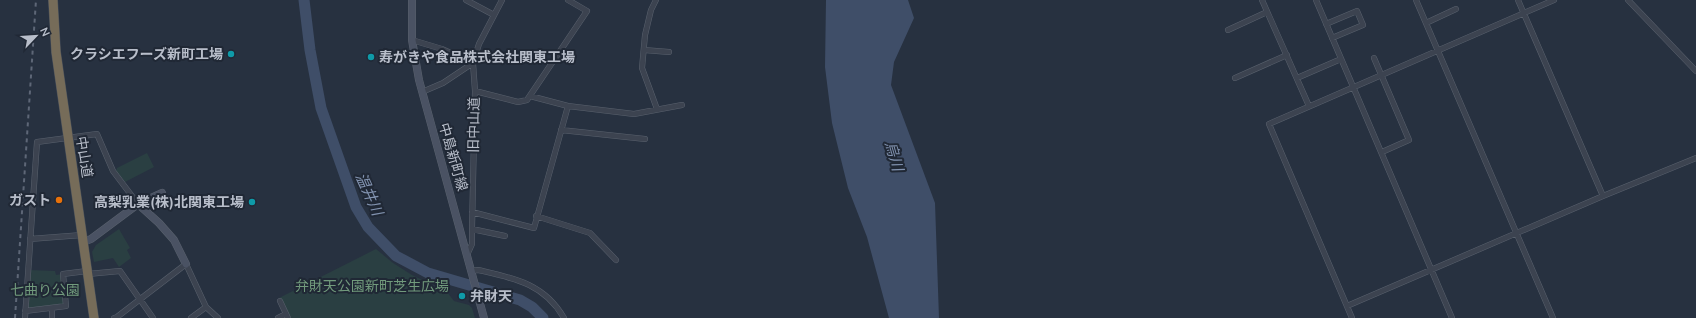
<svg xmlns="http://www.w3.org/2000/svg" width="1696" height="318" viewBox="0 0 1696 318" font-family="'Nunito Sans','Noto Sans JP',sans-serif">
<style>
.green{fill:#2a3f42}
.water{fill:#3f4e68}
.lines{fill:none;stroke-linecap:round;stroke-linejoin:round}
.river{stroke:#3f4e68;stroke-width:11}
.street-casing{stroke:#59616d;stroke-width:6}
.secondary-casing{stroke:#59616d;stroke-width:8}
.highway-casing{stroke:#464e5a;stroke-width:10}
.street{stroke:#3c4350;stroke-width:5}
.secondary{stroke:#4a5263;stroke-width:7}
.highway{stroke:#766c59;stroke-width:9}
.rail{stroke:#5e6777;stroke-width:2;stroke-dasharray:4 4;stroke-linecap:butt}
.culture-dot{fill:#0f9aa8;stroke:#202835;stroke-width:1.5}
.food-dot{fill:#e8710a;stroke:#202835;stroke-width:1.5}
.labels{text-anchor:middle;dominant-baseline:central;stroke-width:4;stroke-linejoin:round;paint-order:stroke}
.poi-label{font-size:14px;font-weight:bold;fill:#b8beca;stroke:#202835;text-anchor:end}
.street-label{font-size:14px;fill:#b8beca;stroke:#202835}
.park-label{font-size:14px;fill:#719a7c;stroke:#202835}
.water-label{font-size:15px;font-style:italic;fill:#8293b0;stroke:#202835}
</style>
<rect width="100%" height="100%" fill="#273140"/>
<path class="green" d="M147 153 154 167 125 182 116 171 117 168Z
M119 229 130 248 127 250 131 258 119 267 113 258 94 262 92 252 96 245Z
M376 249 393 263 412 275 447 292 454 301 469 305 472 308 475 318H290L279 298Z
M29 270 55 271 56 275 62 274 65 306 26 310Z"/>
<path class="water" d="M826 0H908L914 18 894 62 891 85 935 203 939 318H889L867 237 848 188 832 123 825 67Z"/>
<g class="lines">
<path class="river" d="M304 0 310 50 321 108 356 207 368 227 396 256 428 273 520 300 532 307 543 318"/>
<g class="street-casing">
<path id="street" d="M466 0 494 15
M656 0 651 10 645 35 642 68 657 109
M1262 0 1309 106
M1316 0 1452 318
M1416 0 1553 318
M1518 0 1603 196
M1628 0 1696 71
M1426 23 1456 9
M1326 24 1357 11 1363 25 1332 38
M1228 30 1267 12
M412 40 442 49 473 63 443 83 422 92
M644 50 669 52
M1374 58 1409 140 1382 152
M1235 78 1287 55
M1297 78 1341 59
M475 91 518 102 527 100 587 11 568 0
M530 96 568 106 634 114 682 105
M561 130 645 139
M472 212 534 228 568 106
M536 216 590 233 616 260
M472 229 505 236
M30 239 82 235
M467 255 472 244V229L475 91 473 63 479 44 502 0
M471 271 478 270C513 278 544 283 564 318
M88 274 120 271 153 318
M280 301 288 318
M1347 306 1603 196 1696 158
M52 308V318
M25 311 66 306 63 274 87 271
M25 318 37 142 97 134 113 171 138 204
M114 318 117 317 186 264 206 307 218 318
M191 318 206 307
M278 318 286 314
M1352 318 1269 124 1554 0"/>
</g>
<g class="secondary-casing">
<path id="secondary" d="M412 0V40L419 80 484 318
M138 204 159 223 174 240 186 264
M83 242 91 239 138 204 162 193"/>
</g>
<g class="highway-casing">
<path id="highway" d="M53 0 56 52 94 318"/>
</g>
<use href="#street" class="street"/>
<use href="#secondary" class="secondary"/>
<use href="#highway" class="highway"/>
<path class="rail" d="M15 318 36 0"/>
</g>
<g class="culture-dot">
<circle cx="231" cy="54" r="4"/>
<circle cx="371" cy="57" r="4"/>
<circle cx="252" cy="202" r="4"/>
<circle cx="462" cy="296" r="4"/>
</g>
<circle class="food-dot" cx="59" cy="200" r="4"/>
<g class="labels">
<g class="poi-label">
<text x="223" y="54">クラシエフーズ新町工場</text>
<text x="379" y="57" text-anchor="start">寿がきや食品株式会社関東工場</text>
<text x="51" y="200">ガスト</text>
<text x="244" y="202">高梨乳業(株)北関東工場</text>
<text x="470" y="296" text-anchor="start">弁財天</text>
</g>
<g class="street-label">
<text transform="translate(474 125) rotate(-89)">旧中山道</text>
<text transform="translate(84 157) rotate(81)">中山道</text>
<text transform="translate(453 157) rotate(74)">中島新町線</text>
</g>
<g class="park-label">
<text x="372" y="286">弁財天公園新町芝生広場</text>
<text x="45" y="290">七曲り公園</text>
</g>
<g class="water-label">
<text transform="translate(894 156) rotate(74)">烏川</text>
<text transform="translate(369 194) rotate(66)">温井川</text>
</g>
</g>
<g transform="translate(36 36) rotate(65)" stroke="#202835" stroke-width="3" paint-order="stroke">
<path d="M0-3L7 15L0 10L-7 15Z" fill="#b8beca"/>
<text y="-6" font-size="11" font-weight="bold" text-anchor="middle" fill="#b8beca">N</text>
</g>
</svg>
